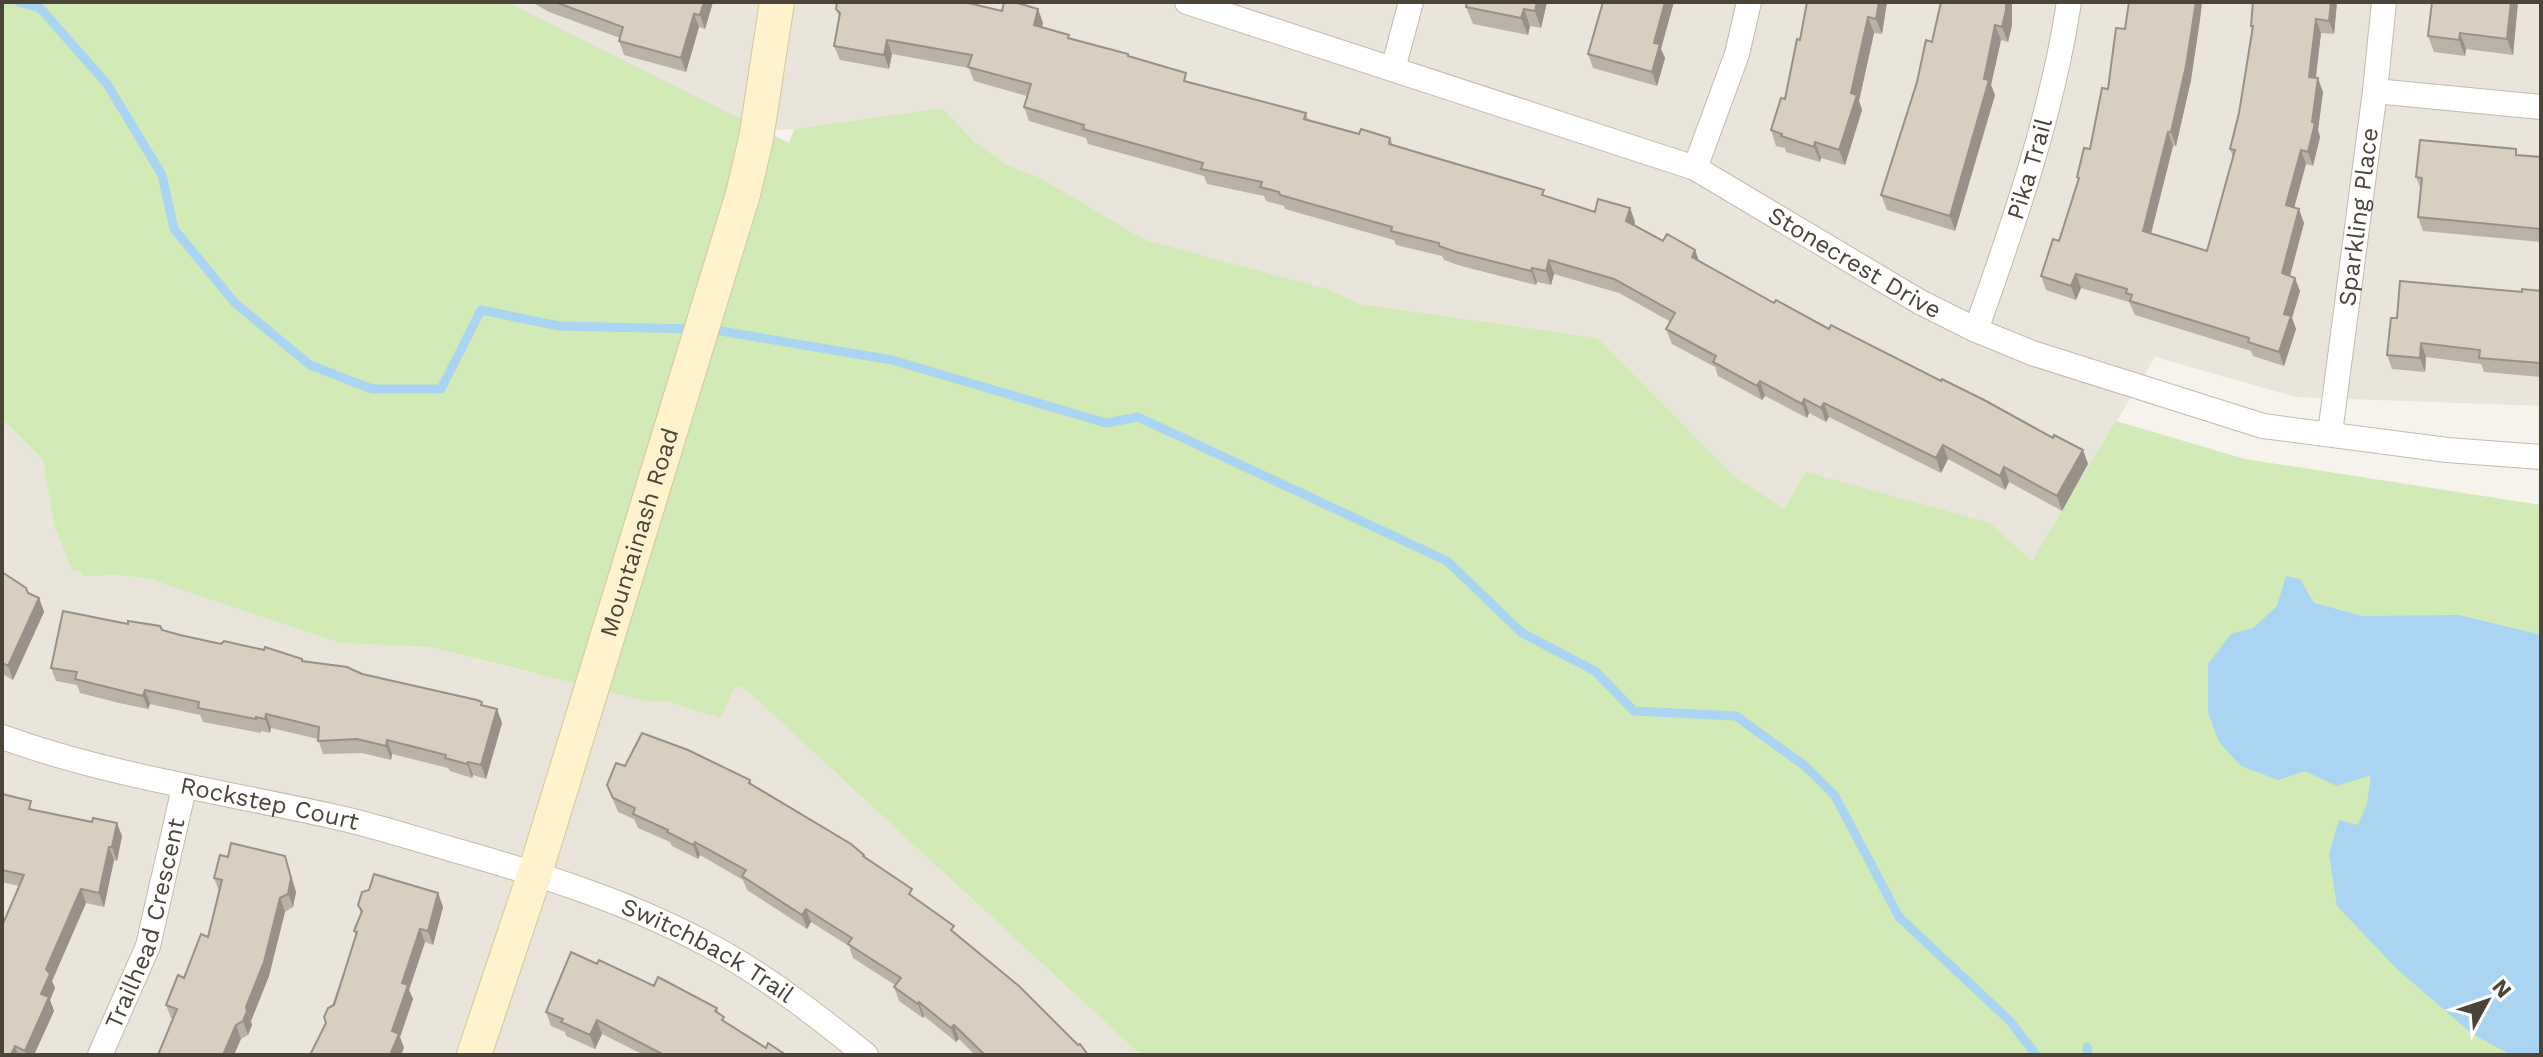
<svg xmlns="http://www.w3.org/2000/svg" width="2543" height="1057" viewBox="0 0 2543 1057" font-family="'Work Sans',sans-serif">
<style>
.residential{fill:#eae5da}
.green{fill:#d2eab5}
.water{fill:#a9d4f2}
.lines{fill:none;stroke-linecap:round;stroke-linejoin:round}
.stream{stroke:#a9d4f2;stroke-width:9}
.street-casing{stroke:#c2bbae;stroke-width:26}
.secondary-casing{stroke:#d6c79b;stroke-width:36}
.street{stroke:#fff;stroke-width:24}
.secondary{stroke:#fff3cd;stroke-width:34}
.wall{fill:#bab2a6}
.shaded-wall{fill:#979187}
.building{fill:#d8cfc1;stroke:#979187;stroke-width:2}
.labels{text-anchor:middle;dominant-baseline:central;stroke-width:8;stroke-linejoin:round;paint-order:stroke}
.street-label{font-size:24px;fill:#4b4439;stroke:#fff}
</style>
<rect width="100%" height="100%" fill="#f6f3ec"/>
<path class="residential" d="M423 2H2541V406L2296 397 2155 357 2033 562 1990 523 1785 510 1734 476 1244 287 1162 272 975 142 942 108 794 129 714 134Z
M2 419 43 460 54 525 72 570 150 579 339 643 430 647 536 674 626 689 721 717 737 681 1141 1055H2Z"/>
<path class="green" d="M2 2H507L789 143 794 129 942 108 975 142 1009 166 1040 178 1145 240 1327 289 1359 304 1597 338 1734 476 1784 509 1806 472 1990 523 2032 561 2116 421 2245 459 2541 505V1055H1141L742 686 733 690 721 718 665 701 650 702 430 647 339 643 150 579 117 575 83 576 81 571 72 570 54 525 43 460 2 419Z"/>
<path class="water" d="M2286 576 2300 579 2314 603 2362 616 2459 615 2541 635V1055H2511L2471 1033 2396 968 2337 906 2329 854 2339 820 2358 825 2367 804 2371 775 2337 786 2305 771 2278 780 2241 766 2219 742 2208 712V664L2231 634 2253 628 2277 606Z"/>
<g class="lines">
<path class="stream" d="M19 2 40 8 107 84 162 175 174 229 235 303 310 365 372 389H441L481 310 559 326 694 329
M709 329 892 360 1106 423 1138 417 1447 561 1522 633 1595 671 1634 711 1736 716 1805 766 1835 796 1899 917 2010 1021 2036 1055
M2087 1047 2088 1055"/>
<g class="street-casing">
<g id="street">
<path id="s1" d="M1187 2 1695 168 1920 302 1976 330 2032 353 2263 426 2447 450 2541 457"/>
<path d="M1393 69 1411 2"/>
<path d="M2375 91 2541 107"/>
<path d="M1695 168 1737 54 1749 2"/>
<path id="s2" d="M1976 330C2014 223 2052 114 2069 2"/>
<path id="s3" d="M2330 433 2375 91 2384 2"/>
<path id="s4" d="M2 737C111 776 219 791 331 816 370 824 409 837 447 848 543 875 637 904 723 953 774 982 821 1019 866 1055"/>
<path id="s5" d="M100 1055 148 946 184 788"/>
</g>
</g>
<g class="secondary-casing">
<g id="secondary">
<path id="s6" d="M474 1055 535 873 743 194 756 139 777 2"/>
</g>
</g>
<use href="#street" class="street"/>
<use href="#secondary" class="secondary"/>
</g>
<path class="wall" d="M532 2H713L705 29 699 27 686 72 624 55 619 41 620 38 549 12Z
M1547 2 1541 28 1530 26 1528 35 1473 24 1466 7Z
M1887 2 1882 34 1874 33 1859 101 1862 110 1845 165 1821 158 1820 162 1786 152 1785 148 1776 146 1771 130 1785 99 1800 40Z
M1941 2H2012V25L2008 42 2001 40 1991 85 1995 95 1955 231 1887 210 1881 195 1932 42Z
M2129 2H2202L2191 80 2176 146H2173L2151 234 2207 251 2233 157 2230 149 2239 113 2252 30 2251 26 2253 2H2337L2334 34 2321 33 2316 78 2323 92 2318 130 2320 137 2313 166 2306 164 2294 208 2304 223 2290 276 2300 291 2292 318 2296 329 2284 366 2253 356 2251 351 2135 315 2129 302 2081 288 2076 300 2046 290 2041 276 2059 241 2078 181 2077 177 2090 149 2125 29Z
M2432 2H2518L2513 55 2466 49 2465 56 2434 52 2428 36Z
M836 9 1002 11 1038 9 1043 23 1042 28 1070 39 1129 57 1189 82 1306 113 1308 120 1359 134 1390 138 1393 145 1595 212 1630 208 1635 222 1634 225 1663 241 1695 250 1699 261 1774 303 1829 329 2053 438 2083 450 2088 464 2062 511 2009 482 2005 490 1948 459 1941 473 1829 417 1826 422 1809 413 1807 418 1765 396 1762 400 1718 376 1715 367 1672 344 1666 329 1671 322 1619 293 1554 274 1551 285 1537 282 1536 285 1461 266 1444 260 1442 256 1396 245 1394 240 1285 209 1284 206 1266 201 1264 196 1207 184 1204 176 1088 144 1086 138 1029 121 1024 107 1027 96 974 81 969 68 892 54 889 69 840 60 834 46 840 18Z
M1661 49 1665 58 1657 86 1593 68 1588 54Z
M2518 155 2541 157V242L2423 231 2418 217 2421 190 2416 177Z
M2541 291V377L2484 372 2481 364 2426 357 2425 372 2392 369 2387 355 2397 318 2522 292Z
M2 572 28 593 39 598 44 612 13 680 2 674Z
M128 624 162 630 180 635 362 674 497 709 502 723 486 779 473 775 472 778 450 771 448 768 392 754 391 760 362 753 323 754 318 739 271 728 270 733 261 731V733L203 722 200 715 150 704 148 709 119 703 80 693 77 685 56 681 51 668Z
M625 766 750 780 752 784 864 855 865 858 957 934 1088 1055H975L959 1039 956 1042 924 1016 923 1018 899 1001 894 987 895 985 853 958 849 946 811 922 807 929 747 890 743 880 700 855 698 859 672 846 670 842 638 828 634 819 618 812 607 785Z
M2 794 35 810 122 836 117 861 114 860 104 907 86 903 52 981 55 988 50 1000 54 1011 34 1055H2L19 886 2 882Z
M285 856 296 892 293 907 285 912 269 976 251 1021 252 1025 248 1035 241 1039 171 1018 166 1005 208 937 219 891 214 878 228 857Z
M438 893 443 907 433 945 425 942 409 990 413 999 400 1037 404 1048 326 1023 356 936 354 931 361 913 358 905Z
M597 964 717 1008 719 1014 725 1022 766 1048 786 1055H644L602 1034 595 1049 566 1036 565 1032 551 1026 546 1012Z"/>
<path class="shaded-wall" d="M704 2H713L705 29 700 15Z
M1537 2H1547L1541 28 1535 11Z
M1665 2H1674L1661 49 1665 58 1657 86 1652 72 1654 43Z
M1879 2H1887L1882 34 1876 19Z
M2006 2H2012V25L2008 42 2002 27Z
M2196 2H2202L2200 20 2191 80 2176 146 2171 132Z
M2331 2H2337L2334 34 2329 21Z
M2511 2H2518L2513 55 2507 39Z
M1038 9 1043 23 1039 39 1034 25Z
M1524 9 1530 26 1528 35 1521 18Z
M694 14 699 27 686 72 681 58Z
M1868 17 1874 33 1859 101 1862 110 1845 165 1839 150Z
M2316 19 2321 33 2314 91 2309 77Z
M1995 25 2001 40 1991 85 1995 95 1955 231 1950 216 1984 79Z
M2460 33 2466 49 2465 56 2459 40Z
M887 40 892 54 889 69 884 55Z
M2318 78 2323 92 2318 130 2320 137 2313 166 2308 152Z
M2168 132 2173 146 2148 245 2143 231Z
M1815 142 1821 158 1820 162 1814 147Z
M2301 150 2306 164 2291 219 2286 205Z
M1630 208 1635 222 1631 235 1626 221Z
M2299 209 2304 223 2287 287 2282 273Z
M1695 250 1700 264 1692 257Z
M1549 260 1554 274 1551 285 1546 271Z
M1532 268 1537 282 1536 285 1531 271Z
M2076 274 2081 288 2076 300 2071 286Z
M2295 278 2300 291 2292 318 2296 329 2284 366 2279 352 2284 314Z
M2421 343 2426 357 2425 372 2420 358Z
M1760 381 1765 396 1762 400 1757 386Z
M1804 399 1809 413 1807 418 1802 404Z
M1824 403 1829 417 1826 422 1821 408Z
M1943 445 1948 459 1941 473 1936 458Z
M2083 450 2088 464 2062 511 2057 496Z
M2004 467 2009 482 2005 490 2000 476Z
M39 598 44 612 13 680 8 666Z
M145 690 150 704 148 709 143 696Z
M497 709 502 723 486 779 481 765Z
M266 714 271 728 270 733 265 719Z
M387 740 392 754 391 760 386 746Z
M468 762 473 775 472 778 467 764Z
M117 823 122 836 117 861 112 847Z
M695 842 700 855 698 859 693 845Z
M109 847 114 860 104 907 99 893Z
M285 856 296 892 293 907 288 894Z
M81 889 86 903 52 981 55 988 50 1000 54 1011 34 1055H26L25 1051 41 994 46 969Z
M438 893 443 907 433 945 428 931Z
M280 898 285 912 269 976 251 1021 246 1007Z
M806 909 811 922 807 929 802 915Z
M420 929 425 942 409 990 413 999 400 1037 404 1048 401 1055H390L392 1031 402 983Z
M919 1002 924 1016 923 1018 918 1004Z
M247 1011 252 1025 248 1035 243 1021Z
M597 1020 602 1034 595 1049 590 1035Z
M236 1025 241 1039 234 1055H223Z
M954 1025 959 1039 956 1042 951 1028Z
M15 1046 18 1055H11Z"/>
<path class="building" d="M555 2H704L700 15 694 14 681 58 619 41 623 27Z
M837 2H964L1002 11 1004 2H1014L1038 9 1034 25 1069 35 1068 38 1128 54V56L1186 73 1184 81 1306 113 1304 119 1359 134 1361 129 1390 138 1389 144 1544 190 1542 195 1595 212 1598 199 1630 208 1626 221 1663 241 1667 234 1695 250 1692 257 1774 303 1776 300 1829 329 1831 325 1941 381 1942 379 1986 401 2053 438 2054 435 2083 450 2057 496 2004 467 2000 476 1943 445 1936 458 1824 403 1821 408 1804 399 1802 404 1760 381 1757 386 1713 362 1716 356 1666 329 1675 313 1614 279 1549 260 1546 271 1532 268 1531 271 1456 252 1439 246V243L1391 231 1392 227 1280 195 1279 192 1260 187 1262 182 1201 169 1203 163 1083 129 1084 125 1024 107 1031 84 968 67 972 55 887 40 884 55 834 46 840 13 836 9Z
M1467 2H1537L1535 11 1524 9 1521 18 1466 7Z
M1603 2H1665L1654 43 1660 44 1652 72 1588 54Z
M1807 2H1879L1876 19 1868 17 1851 93 1857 95 1839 150 1815 142 1814 147 1781 136 1782 134 1771 130 1781 98 1785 99 1797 39 1800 40Z
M1941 2H2006V10L2002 27 1995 25 1984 79 1989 80 1950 216 1881 195 1917 82 1926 40 1932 42Z
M2129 2H2196L2186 66 2171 132H2168L2143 231 2207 251 2235 150 2230 149 2239 113 2253 26H2251L2253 2H2331L2329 21 2316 19 2309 77 2318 78 2312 122 2315 123 2308 152 2301 150 2286 205 2299 209 2282 273 2295 278 2284 314 2291 316 2279 352 2248 342 2249 338 2130 301 2132 295 2126 293 2127 289 2076 274 2071 286 2041 276 2053 239 2059 241 2079 178 2077 177 2084 148 2090 149 2102 88 2108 89 2116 28 2125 29Z
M2432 2H2511L2507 39 2460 33 2459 40 2428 36Z
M2420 140 2516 149V155L2541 157V229L2418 217 2422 178 2416 177Z
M2400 281 2522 292V289L2541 291 2540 363 2479 358 2480 350 2421 343 2420 358 2387 355 2391 318H2397Z
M2 572 26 588 28 593 39 598 8 666 2 663Z
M63 611 128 624V621L160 626 162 630 180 635 221 644 224 641 264 650 265 647 302 659V661L347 667 362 674 477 700 482 702 481 705 497 709 481 765 468 762 467 764 445 758 446 755 387 740 386 746 357 739 318 741 319 727 266 714 265 719 256 717V719L198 708 199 702 145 690 143 696 75 679 77 672 51 668Z
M642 733 688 750 750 780 749 783 851 844 864 855 863 856 912 889 909 894 954 926 951 930 1019 986 1078 1045 1080 1044 1088 1055H985L954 1025 951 1028 919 1002 918 1004 894 987 901 978 848 944 852 938 806 909 802 915 742 876 746 870 695 842 693 845 667 832 668 830 633 814 635 808 613 798 607 785 616 763 625 766Z
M2 794 31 801 29 809 92 822 93 818 117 823 112 847H109L99 893 81 889 46 969 50 974 41 994 49 997 25 1051 15 1046 11 1055H2V926L24 875 2 870Z
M231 843 285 856 291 878 288 894 280 898 264 962 246 1007 247 1011 243 1021 236 1025 223 1055H158L177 1009 166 1005 178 975 184 978 201 934 208 937 222 880 214 878 220 855 228 857Z
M374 874 438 893 428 931 420 929 402 983 408 985 392 1031 399 1034 390 1055H310L326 1023 324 1017 328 1008 334 1005 357 932 354 931 362 911 358 905 362 892 369 890Z
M571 952 597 964 599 960 654 986 658 977 717 1008 715 1011 724 1017 722 1020 766 1048 768 1043 786 1055H664L597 1020 590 1035 561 1022 563 1019 546 1012Z"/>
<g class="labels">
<g class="street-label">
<text stroke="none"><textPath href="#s2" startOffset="170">Pika Trail</textPath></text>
<text stroke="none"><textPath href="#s3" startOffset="218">Sparkling Place</textPath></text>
<text stroke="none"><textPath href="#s1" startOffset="720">Stonecrest Drive</textPath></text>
<text stroke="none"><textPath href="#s6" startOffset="548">Mountainash Road</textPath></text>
<text stroke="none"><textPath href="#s4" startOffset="276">Rockstep Court</textPath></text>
<text stroke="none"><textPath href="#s5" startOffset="140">Trailhead Crescent</textPath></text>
<text stroke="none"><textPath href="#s4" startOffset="740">Switchback Trail</textPath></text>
</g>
</g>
<rect width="2543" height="1057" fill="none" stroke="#4b4439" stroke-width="8"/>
<g transform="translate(2487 1001) rotate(50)" stroke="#ffffff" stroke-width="6" paint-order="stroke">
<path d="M0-6L14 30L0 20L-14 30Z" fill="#4b4439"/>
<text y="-12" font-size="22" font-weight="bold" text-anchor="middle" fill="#4b4439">N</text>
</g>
</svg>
